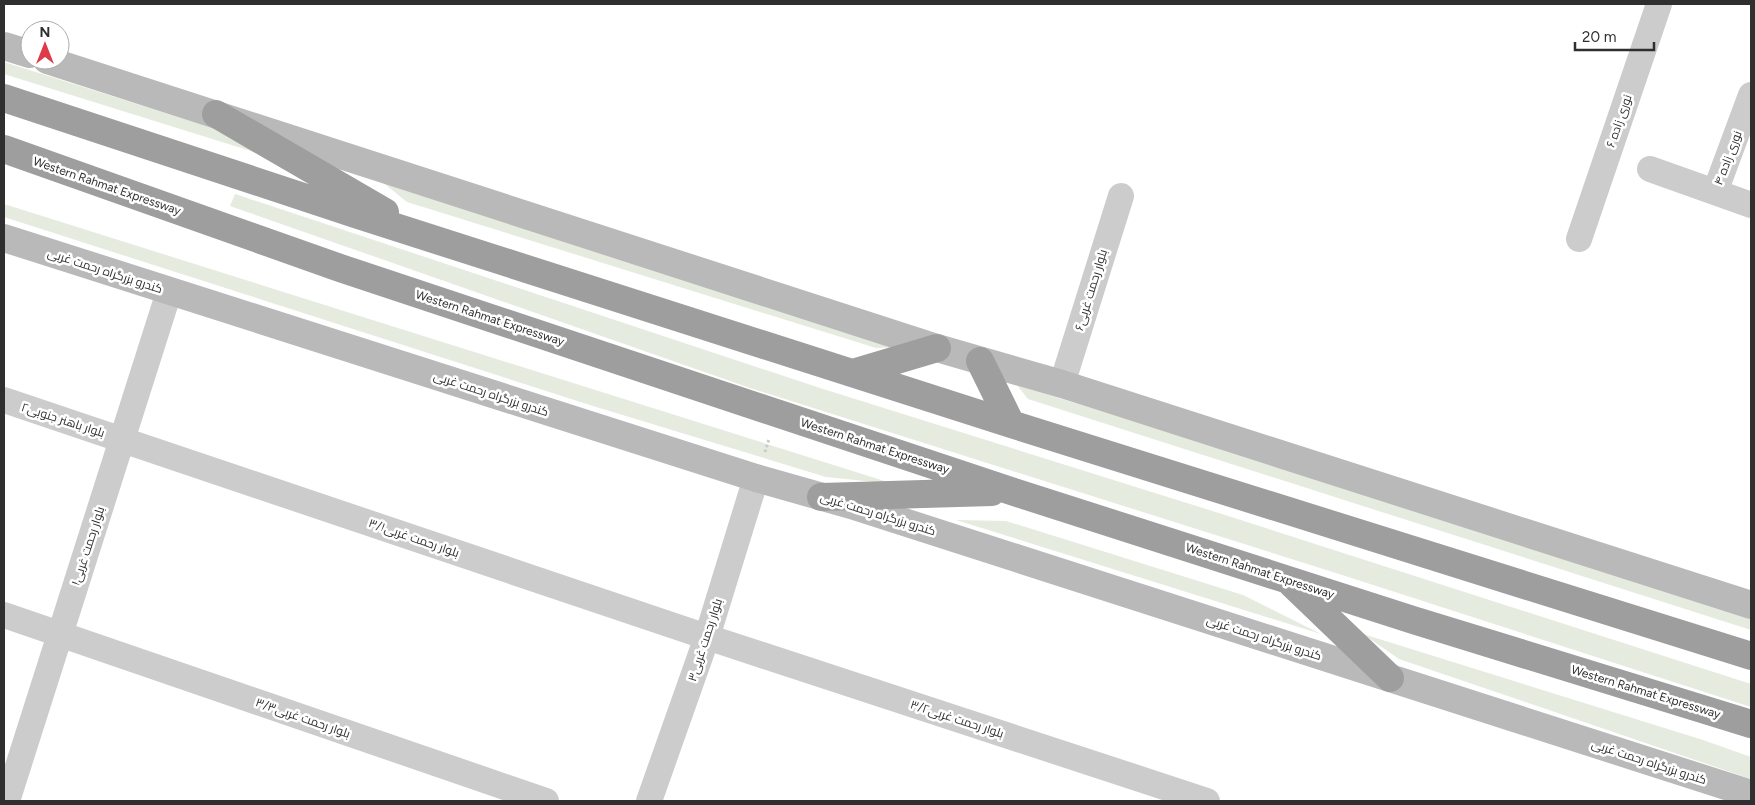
<svg xmlns="http://www.w3.org/2000/svg" width="1755" height="805" viewBox="0 0 1755 805" font-family="Figtree,Cairo,sans-serif">
<style>
.green{fill:#e5ebde}
.lines{fill:none;stroke-linecap:round;stroke-linejoin:round}
.path{stroke:#ccc;stroke-width:3;stroke-dasharray:2.5 2.5;stroke-linecap:butt}
.minor{stroke:#ccc;stroke-width:26}
.secondary{stroke:#b9b9b9;stroke-width:28}
.trunk{stroke:#9e9e9e;stroke-width:28}
.labels{text-anchor:middle;dominant-baseline:central;stroke-width:5;stroke-linejoin:round;paint-order:stroke}
.street-label{font-size:12px;fill:#2f2f2f;stroke:#fff}
</style>
<rect width="100%" height="100%" fill="#fff"/>
<path class="green" d="M4 62 235 135 254 152 4 74Z
M381 181 900 347 876 348 407 202Z
M235 194 820 388 1222 514 1751 684V707L1339 574 750 388 230 206Z
M4 204 894 484 826 477 593 406 4 217Z
M1017 385 1751 614V630L1028 399Z
M956 520 1006 521 1243 595 1321 634Z
M1363 634 1703 740 1751 757V779L1399 659Z"/>
<g class="lines">
<path class="path" d="M765 452 769 439"/>
<path class="minor" d="M1650 169 1751 205
M1715 192 1751 95
M1579 239 1659 4
M1062 384 1121 196
M4 400 707 637 1207 801
M4 615 546 801
M7 801 169 292
M649 801 707 637 756 478"/>
<path class="secondary" d="M4 46 30 54
M47 60 937 348 1062 384 1751 605
M4 238 756 478 851 505 1751 794"/>
<path class="trunk" d="M4 98 355 214 1011 424 1751 656
M216 114 385 212
M4 149 340 268 1011 491 1413 620 1751 724
M980 361 1011 424
M853 373 937 348
M821 497 992 492
M1292 584 1390 678"/>
</g>
<g class="labels">
<g class="street-label">
<text transform="translate(1619 121) rotate(-71)">نوری زاده ۶</text>
<text transform="translate(1728 158) rotate(-69)">نوری زاده ۴</text>
<text transform="translate(107 186) rotate(19)">Western Rahmat Expressway</text>
<text transform="translate(105 271) rotate(18)">کندرو بزرگراه رحمت غربی</text>
<text transform="translate(1091 290) rotate(-73)">بلوار رحمت غربی۶</text>
<text transform="translate(490 318) rotate(18)">Western Rahmat Expressway</text>
<text transform="translate(491 394) rotate(18)">کندرو بزرگراه رحمت غربی</text>
<text transform="translate(63 420) rotate(18)">بلوار باهنر جنوبی۲</text>
<text transform="translate(875 446) rotate(18)">Western Rahmat Expressway</text>
<text transform="translate(878 514) rotate(17)">کندرو بزرگراه رحمت غربی</text>
<text transform="translate(414 538) rotate(19)">بلوار رحمت غربی۳/۱</text>
<text transform="translate(88 546) rotate(-72)">بلوار رحمت غربی۱</text>
<text transform="translate(1260 571) rotate(18)">Western Rahmat Expressway</text>
<text transform="translate(1264 638) rotate(18)">کندرو بزرگراه رحمت غربی</text>
<text transform="translate(705 640) rotate(-72)">بلوار رحمت غربی۳</text>
<text transform="translate(1646 692) rotate(17)">Western Rahmat Expressway</text>
<text transform="translate(303 718) rotate(19)">بلوار رحمت غربی۳/۳</text>
<text transform="translate(957 719) rotate(18)">بلوار رحمت غربی۳/۲</text>
<text transform="translate(1649 762) rotate(18)">کندرو بزرگراه رحمت غربی</text>
</g>
</g>
<rect width="1755" height="805" fill="none" stroke="#2f2f2f" stroke-width="10"/>
<g transform="translate(45 45)"><circle r="24" fill="#ffffff" stroke="#acacac"/>
<path d="M0-4L9 19L0 12L-9 19Z" fill="#dc3b47"/>
<text y="-8" font-size="14" font-weight="bold" text-anchor="middle" fill="#2f2f2f">N</text>
</g>
<path d="M1575 42v8h79v-8" fill="none" stroke="#2f2f2f" stroke-width="2.5"/>
<text x="1582" y="42" font-size="15" fill="#2f2f2f" stroke="#ffffff" stroke-width="4" paint-order="stroke">20 m</text>
</svg>
